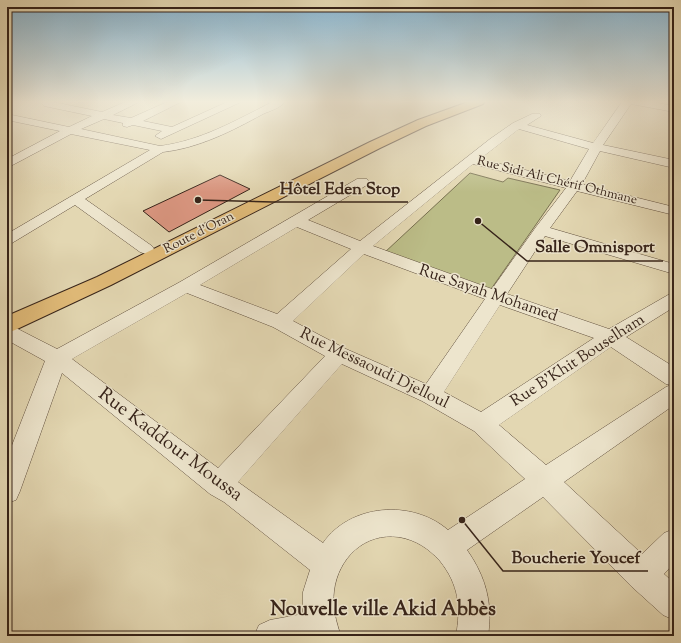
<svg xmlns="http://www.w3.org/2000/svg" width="681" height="643" viewBox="0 0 681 643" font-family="'Sorts Mill Goudy',serif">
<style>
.green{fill:#bbbc87;stroke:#787050}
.building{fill:#dd9883;stroke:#362319}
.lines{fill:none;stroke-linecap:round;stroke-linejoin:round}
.minor-casing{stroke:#61503f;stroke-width:1}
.major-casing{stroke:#362319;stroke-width:2}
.minor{fill:#ede5cd;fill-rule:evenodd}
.major{fill:#e2bc79;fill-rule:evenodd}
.labels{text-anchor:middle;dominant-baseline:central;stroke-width:3;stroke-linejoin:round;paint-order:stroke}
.far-street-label{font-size:13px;fill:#362319;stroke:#ede5cd}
.street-label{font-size:16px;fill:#362319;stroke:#ede5cd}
.near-street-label{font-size:19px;fill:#362319;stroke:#ede5cd}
.near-neighbourhood-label{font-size:20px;font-weight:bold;fill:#362319;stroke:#ede5cd}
.leader{fill:none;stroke:#362319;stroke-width:1.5}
.callout-dot{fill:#362319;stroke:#ede5cd;stroke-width:1.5}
.callout-label{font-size:17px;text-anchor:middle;font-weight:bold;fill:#362319;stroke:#ede5cd;stroke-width:3;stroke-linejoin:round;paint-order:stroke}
</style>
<rect width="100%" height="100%" fill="#e3d7b2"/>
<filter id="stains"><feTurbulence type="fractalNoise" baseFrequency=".005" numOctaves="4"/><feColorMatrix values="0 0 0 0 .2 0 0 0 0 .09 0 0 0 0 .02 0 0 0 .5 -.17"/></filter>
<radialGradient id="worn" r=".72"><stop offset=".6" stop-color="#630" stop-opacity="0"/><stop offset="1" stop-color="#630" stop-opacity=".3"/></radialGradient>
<path class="green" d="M470 173 503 182 508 178 560 190 489 292 384 253Z"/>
<path class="building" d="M220 175 250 189 169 232 143 211Z"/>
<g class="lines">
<g class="minor-casing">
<path id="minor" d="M43 102H53L102 112 125 102H139L113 115 131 118 167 102H181L143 121 172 127 227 102H241L161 139 155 136 162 131 133 125 127 127 123 126V123L104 119 81 129 160 146C200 141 237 120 272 102H285C280 108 270 111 263 114 232 131 199 148 163 152L85 199 152 246 154 249 152 252 146 254 140 252 75 205 12 243 7 245V234L150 150 71 134 7 168V159L60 131 7 120V114L69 127 92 116 44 106 42 104Z
M622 102H652L674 106V112L631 104 603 145 674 160V168L600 151 582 184 674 207V215L577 191 550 228 674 264V274L545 236 507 294 609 329 668 295 674 293V307L626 337 674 367V405L564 482 642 554 664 533 674 529V563L664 574 674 583V620L663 615 631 586 543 497 467 550C486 577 493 604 488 636H456C461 607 459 585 440 561 428 548 416 540 399 537 365 532 338 558 334 591 332 606 336 622 341 636H254L259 625 270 620 303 614V592L310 570 224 502 210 494 62 373 20 491 16 500 7 503V458L45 361 7 340V327L16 328 57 349 180 282 357 179H367L369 182 367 185 308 220 360 241 490 139 513 123 532 114H540L541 116 527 125 593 143ZM519 129 589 149 570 181 480 159ZM473 164 566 188 536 227 492 289 373 246ZM297 227 351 249 277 314 200 285ZM364 254 485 299 426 384 346 349 293 321ZM187 293 273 327 325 356 218 468 72 359ZM500 305 594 338 481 412 444 392ZM611 347 666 384 671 385 666 387 546 465 499 425ZM342 364 422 401 474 431 525 479 448 530C412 499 350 504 323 543L238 482Z"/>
</g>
<g class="major-casing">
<path id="major" d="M468 102H484L483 104 426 126 380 148 111 285 15 330 7 333V316L97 277 370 142 418 120Z"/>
</g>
<use href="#minor" class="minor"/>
<use href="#major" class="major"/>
</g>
<linearGradient id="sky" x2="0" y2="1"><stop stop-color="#87b6d3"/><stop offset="0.53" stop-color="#f2eddc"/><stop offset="1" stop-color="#f2eddc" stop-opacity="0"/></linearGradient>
<rect width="681" height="192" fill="url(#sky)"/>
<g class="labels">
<g class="far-street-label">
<text transform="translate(557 181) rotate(14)">Rue Sidi Ali Chérif Othmane</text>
<text transform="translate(199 233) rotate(-27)">Route d'Oran</text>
</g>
<g class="street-label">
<text transform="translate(488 294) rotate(19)">Rue Sayah Mohamed</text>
<text transform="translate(578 361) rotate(-33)">Rue B'Khit Bouselham</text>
<text transform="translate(374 369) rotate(26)">Rue Messaoudi Djelloul</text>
</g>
<g class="near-street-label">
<text transform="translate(170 445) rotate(37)">Rue Kaddour Moussa</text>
</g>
<g class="near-neighbourhood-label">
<text x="383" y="610">Nouvelle ville Akid Abbès</text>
</g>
</g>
<path class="leader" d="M198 200L272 202H408M478 221L527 261H663M462 520L503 571H648"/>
<g class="callout-dot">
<circle cx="198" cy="200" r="4"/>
<circle cx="478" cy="221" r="4"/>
<circle cx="462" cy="520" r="4"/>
</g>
<g class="callout-label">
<text x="340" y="194">Hôtel Eden Stop</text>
<text x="595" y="252">Salle Omnisport</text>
<text x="576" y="563">Boucherie Youcef</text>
</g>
<rect width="681" height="643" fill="none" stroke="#e3d7b2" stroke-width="24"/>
<rect x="8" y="8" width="665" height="627" fill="none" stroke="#362319" stroke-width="2"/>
<rect x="12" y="12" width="657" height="619" fill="none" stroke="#362319"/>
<rect width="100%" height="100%" filter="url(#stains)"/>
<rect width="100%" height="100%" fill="url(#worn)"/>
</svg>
